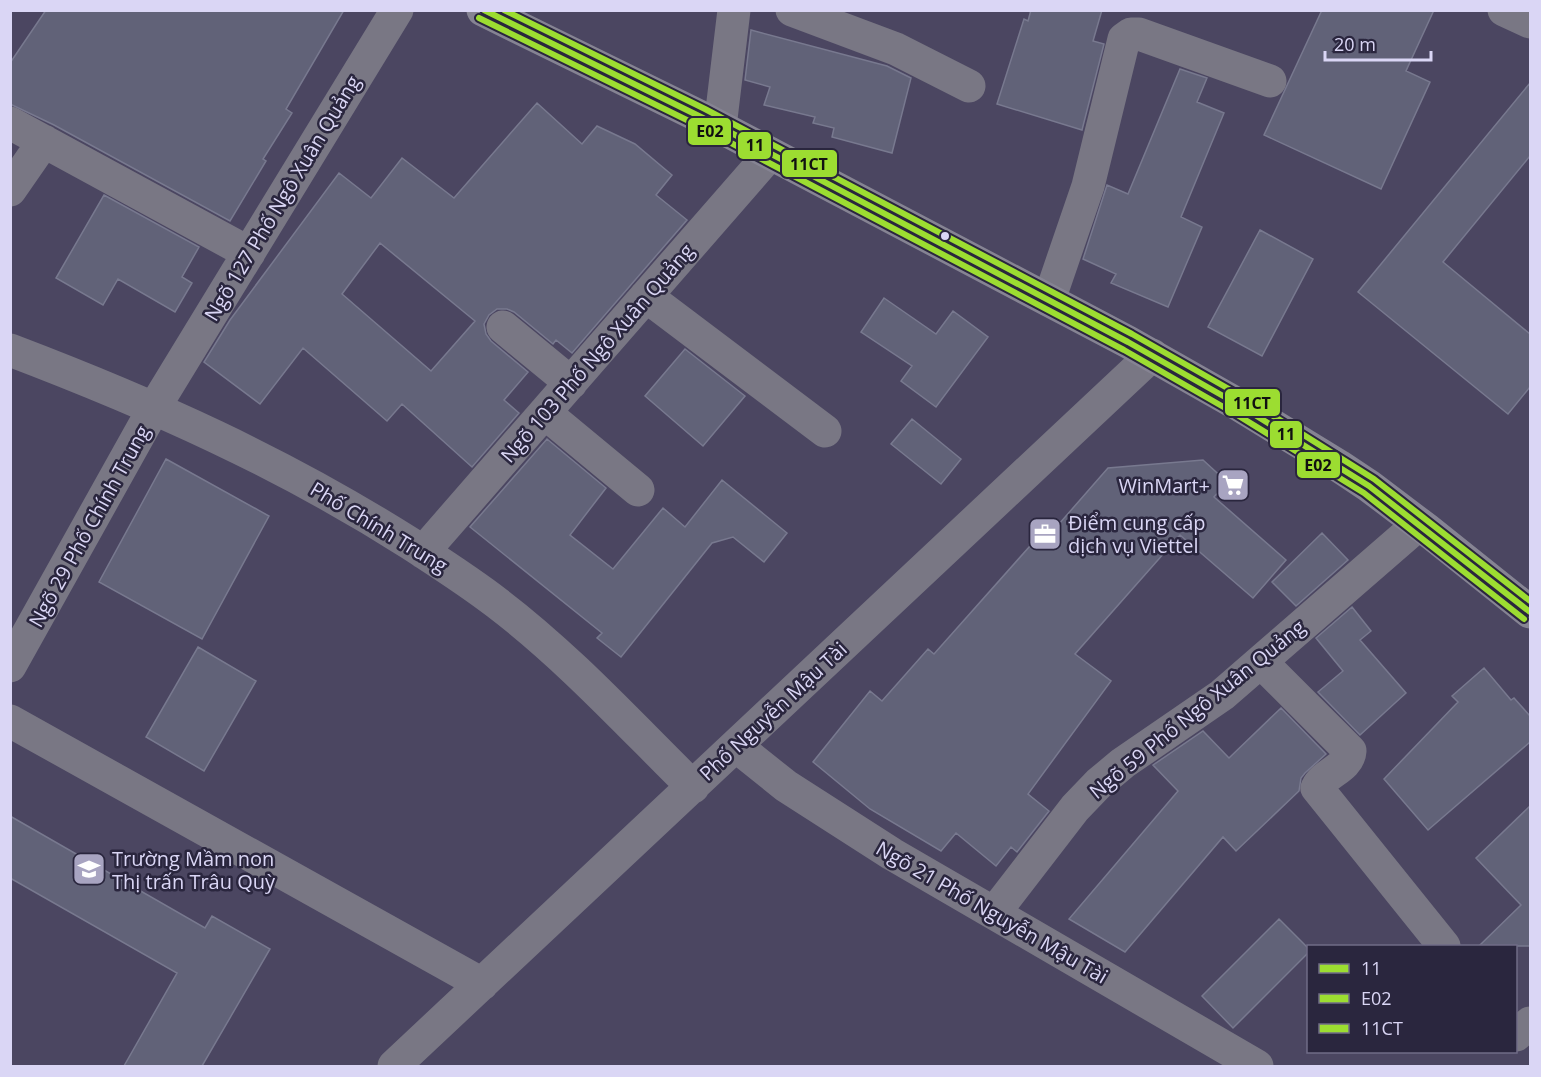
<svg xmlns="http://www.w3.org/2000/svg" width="1541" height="1077" viewBox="0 0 1541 1077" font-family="'Open Sans',sans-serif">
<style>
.building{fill:#616278;stroke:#78798f;stroke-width:1.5;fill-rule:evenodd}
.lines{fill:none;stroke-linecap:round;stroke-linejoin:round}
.minor{stroke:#797784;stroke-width:33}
.major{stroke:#868493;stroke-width:33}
.bus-1-casing{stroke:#2a263e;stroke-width:10}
.bus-2-casing{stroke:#2a263e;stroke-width:10}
.bus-3-casing{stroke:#2a263e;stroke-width:10}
.bus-1{stroke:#9cdd31;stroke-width:6}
.bus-2{stroke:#9cdd31;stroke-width:6}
.bus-3{stroke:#9cdd31;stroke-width:6}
.bus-dot{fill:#dad6f5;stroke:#2a263e;stroke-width:2}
.labels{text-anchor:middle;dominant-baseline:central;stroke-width:5;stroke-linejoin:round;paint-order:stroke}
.street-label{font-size:20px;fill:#dad6f5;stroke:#2a263e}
.poi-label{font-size:20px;fill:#dad6f5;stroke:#2a263e;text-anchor:start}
.line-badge{stroke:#2a263e;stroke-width:2}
.pale-badge-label{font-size:16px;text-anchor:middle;font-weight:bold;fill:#111}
</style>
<rect width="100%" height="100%" fill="#4b4661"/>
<path class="building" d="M46 10H344L286 109 292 113 263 159 266 161 230 221 54 125 10 104V63Z
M1031 10H1102L1093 41 1104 44 1082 130 997 104 1024 19 1028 21Z
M1322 10H1434L1406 71 1430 82 1381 189 1264 135Z
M751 30 887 66 911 78 892 153 832 137 834 128 813 123 815 117 764 105 770 87 745 80Z
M1180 69 1207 78 1197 102 1224 113 1181 217 1202 227 1168 307 1111 283 1116 274 1083 259 1107 185 1128 194Z
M1530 83V156L1443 262 1530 334V387L1508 414 1358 292Z
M537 103 582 144 597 126 635 144 672 175 656 195 687 220 572 353 556 340 553 344 514 312 507 309H497L489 315 484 324 486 334 491 341 528 372 504 400 519 413 472 467 402 404 387 421 303 348 260 404 204 362 230 320 339 173 371 198 402 158 454 198ZM380 243 475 321 431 371 342 294Z
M104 195 199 247 182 277 192 283 175 312 118 279 103 305 56 278Z
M1260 230 1313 259 1262 356 1208 327Z
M884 298 936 334 953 311 988 337 936 407 901 381 912 366 861 332Z
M685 349 745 396 703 446 645 396Z
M912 419 961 459 941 484 891 444Z
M547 439 606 488 570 535 613 569 663 508 685 527 722 480 787 533 764 562 733 537 712 543 621 657 597 638 602 633 470 527Z
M166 459 269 516 202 639 99 582Z
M1203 460 1227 482 1214 497 1286 560 1253 598 1180 535 1075 654 1111 681 1028 794 1049 811 1017 852 1011 847 996 866 956 833 941 851 870 809 813 762 870 691 882 701 928 649 934 654 1054 519 1059 524 1108 468Z
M1322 533 1348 560 1296 606 1272 582Z
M1352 607 1371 631 1360 640 1406 693 1360 735 1318 692 1343 671 1316 638Z
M198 647 256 681 204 771 146 737Z
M1484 668 1511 700 1514 698 1530 716V742L1428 830 1384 779 1458 702 1452 696Z
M1281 708 1326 754 1305 773 1301 778 1299 791 1236 851 1223 837 1125 952 1069 919 1178 791 1153 765 1203 731 1229 758Z
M1530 806V946H1479L1521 905 1476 858Z
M10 816 205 928 212 916 270 949 202 1066H124L177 973 10 878Z
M1279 919 1308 948V953L1233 1028 1202 996Z"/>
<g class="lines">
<path class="minor" d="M792 10 896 49 969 86
M1504 10 1530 22
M10 123 249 253
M720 127 734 10
M10 190 44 141
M646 296 825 431
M1049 300 1088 186 1124 39 1131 34H1139L1270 81
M503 327 571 383
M10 350C152 404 282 462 411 544 440 563 470 582 497 603 568 657 629 724 693 787
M545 413 638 490
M423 552 770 154
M1261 662 1350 751C1349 768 1324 773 1317 788L1444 946
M10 666 154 408 397 10
M10 721 482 984
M736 746 786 786 892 854 1257 1066
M994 913 1075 808 1099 783 1123 763 1222 695 1419 524
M1516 1035 1530 1023
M394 1066 1152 355"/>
<path class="major" d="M483 10 701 117 1128 342 1239 405 1339 466 1369 486 1426 529 1530 612"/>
<g class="bus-1-casing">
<path id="bus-1" d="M484 10 701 117 1128 342 1239 405 1369 486 1530 612"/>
</g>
<g class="bus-2-casing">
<path id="bus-2" d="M479 18 697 125 1124 350 1234 413 1364 493 1524 619"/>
</g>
<g class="bus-3-casing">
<path id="bus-3" d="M504 10 705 109 1132 334 1243 397 1374 479 1530 601"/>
</g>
<use href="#bus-1" class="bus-1"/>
<use href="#bus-2" class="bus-2"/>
<use href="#bus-3" class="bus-3"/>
</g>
<defs>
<g id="supermarket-square" transform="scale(1.725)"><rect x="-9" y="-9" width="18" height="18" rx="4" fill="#a8a4c1" stroke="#2a263e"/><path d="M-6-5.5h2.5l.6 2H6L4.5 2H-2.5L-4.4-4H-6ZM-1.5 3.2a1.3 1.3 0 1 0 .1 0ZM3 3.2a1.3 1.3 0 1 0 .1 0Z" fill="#fff"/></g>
<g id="office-square" transform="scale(1.725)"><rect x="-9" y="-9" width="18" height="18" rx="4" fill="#a8a4c1" stroke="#2a263e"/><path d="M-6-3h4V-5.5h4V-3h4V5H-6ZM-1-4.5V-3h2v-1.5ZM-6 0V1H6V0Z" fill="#fff"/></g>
<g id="school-square" transform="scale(1.725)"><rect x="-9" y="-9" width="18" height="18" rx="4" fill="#a8a4c1" stroke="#2a263e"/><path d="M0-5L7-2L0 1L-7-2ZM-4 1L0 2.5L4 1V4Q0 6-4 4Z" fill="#fff"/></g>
</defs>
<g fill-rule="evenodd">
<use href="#supermarket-square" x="1233" y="485"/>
<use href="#office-square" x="1045" y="534"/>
<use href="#school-square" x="89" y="869"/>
</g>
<circle class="bus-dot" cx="945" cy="236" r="5"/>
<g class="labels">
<g class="street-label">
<text transform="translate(282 198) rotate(-59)">Ngõ 127 Phố Ngô Xuân Quảng</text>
<text transform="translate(597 353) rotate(-49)">Ngõ 103 Phố Ngô Xuân Quảng</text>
<text transform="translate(89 526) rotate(-61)">Ngõ 29 Phố Chính Trung</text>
<text transform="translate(379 527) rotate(31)">Phố Chính Trung</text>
<text transform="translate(1197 709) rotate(-39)">Ngõ 59 Phố Ngô Xuân Quảng</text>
<text transform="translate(773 711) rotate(-43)">Phố Nguyễn Mậu Tài</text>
<text transform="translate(992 912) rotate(30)">Ngõ 21 Phố Nguyễn Mậu Tài</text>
</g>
<g class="poi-label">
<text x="1210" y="485" text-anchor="end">WinMart+</text>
<text x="1068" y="522">Điểm cung cấp<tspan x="1068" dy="23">dịch vụ Viettel</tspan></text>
<text x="112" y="858">Trường Mầm non<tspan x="112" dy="23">Thị trấn Trâu Quỳ</tspan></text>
</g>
</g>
<g class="line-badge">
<rect x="687" y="117" width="45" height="29" rx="6" fill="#9cdd31"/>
<rect x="737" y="131" width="35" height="29" rx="6" fill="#9cdd31"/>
<rect x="781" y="149" width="57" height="29" rx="6" fill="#9cdd31"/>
<rect x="1224" y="388" width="57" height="29" rx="6" fill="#9cdd31"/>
<rect x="1269" y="420" width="34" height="29" rx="6" fill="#9cdd31"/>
<rect x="1296" y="451" width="45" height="28" rx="6" fill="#9cdd31"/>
</g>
<g class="pale-badge-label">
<text x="710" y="137">E02</text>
<text x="755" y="151">11</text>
<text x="809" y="170">11CT</text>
<text x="1252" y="409">11CT</text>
<text x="1286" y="440">11</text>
<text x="1318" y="471">E02</text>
</g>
<rect width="1541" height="1077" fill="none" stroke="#dad6f5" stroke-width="24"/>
<rect x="1307" y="945" width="210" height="108" fill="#2a263e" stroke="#706c87" stroke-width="1.5"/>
<rect x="1319" y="964" width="30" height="9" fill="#9cdd31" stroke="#706c87" stroke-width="1.5"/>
<text x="1361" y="975" font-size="18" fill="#dad6f5">11</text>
<rect x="1319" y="994" width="30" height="9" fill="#9cdd31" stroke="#706c87" stroke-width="1.5"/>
<text x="1361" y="1005" font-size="18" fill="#dad6f5">E02</text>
<rect x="1319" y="1024" width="30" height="9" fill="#9cdd31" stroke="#706c87" stroke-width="1.5"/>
<text x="1361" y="1035" font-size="18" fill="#dad6f5">11CT</text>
<path d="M1325 51v9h106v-9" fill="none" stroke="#dad6f5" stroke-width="3"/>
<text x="1334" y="51" font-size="18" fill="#dad6f5" stroke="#2a263e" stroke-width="4.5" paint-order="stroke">20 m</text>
</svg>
